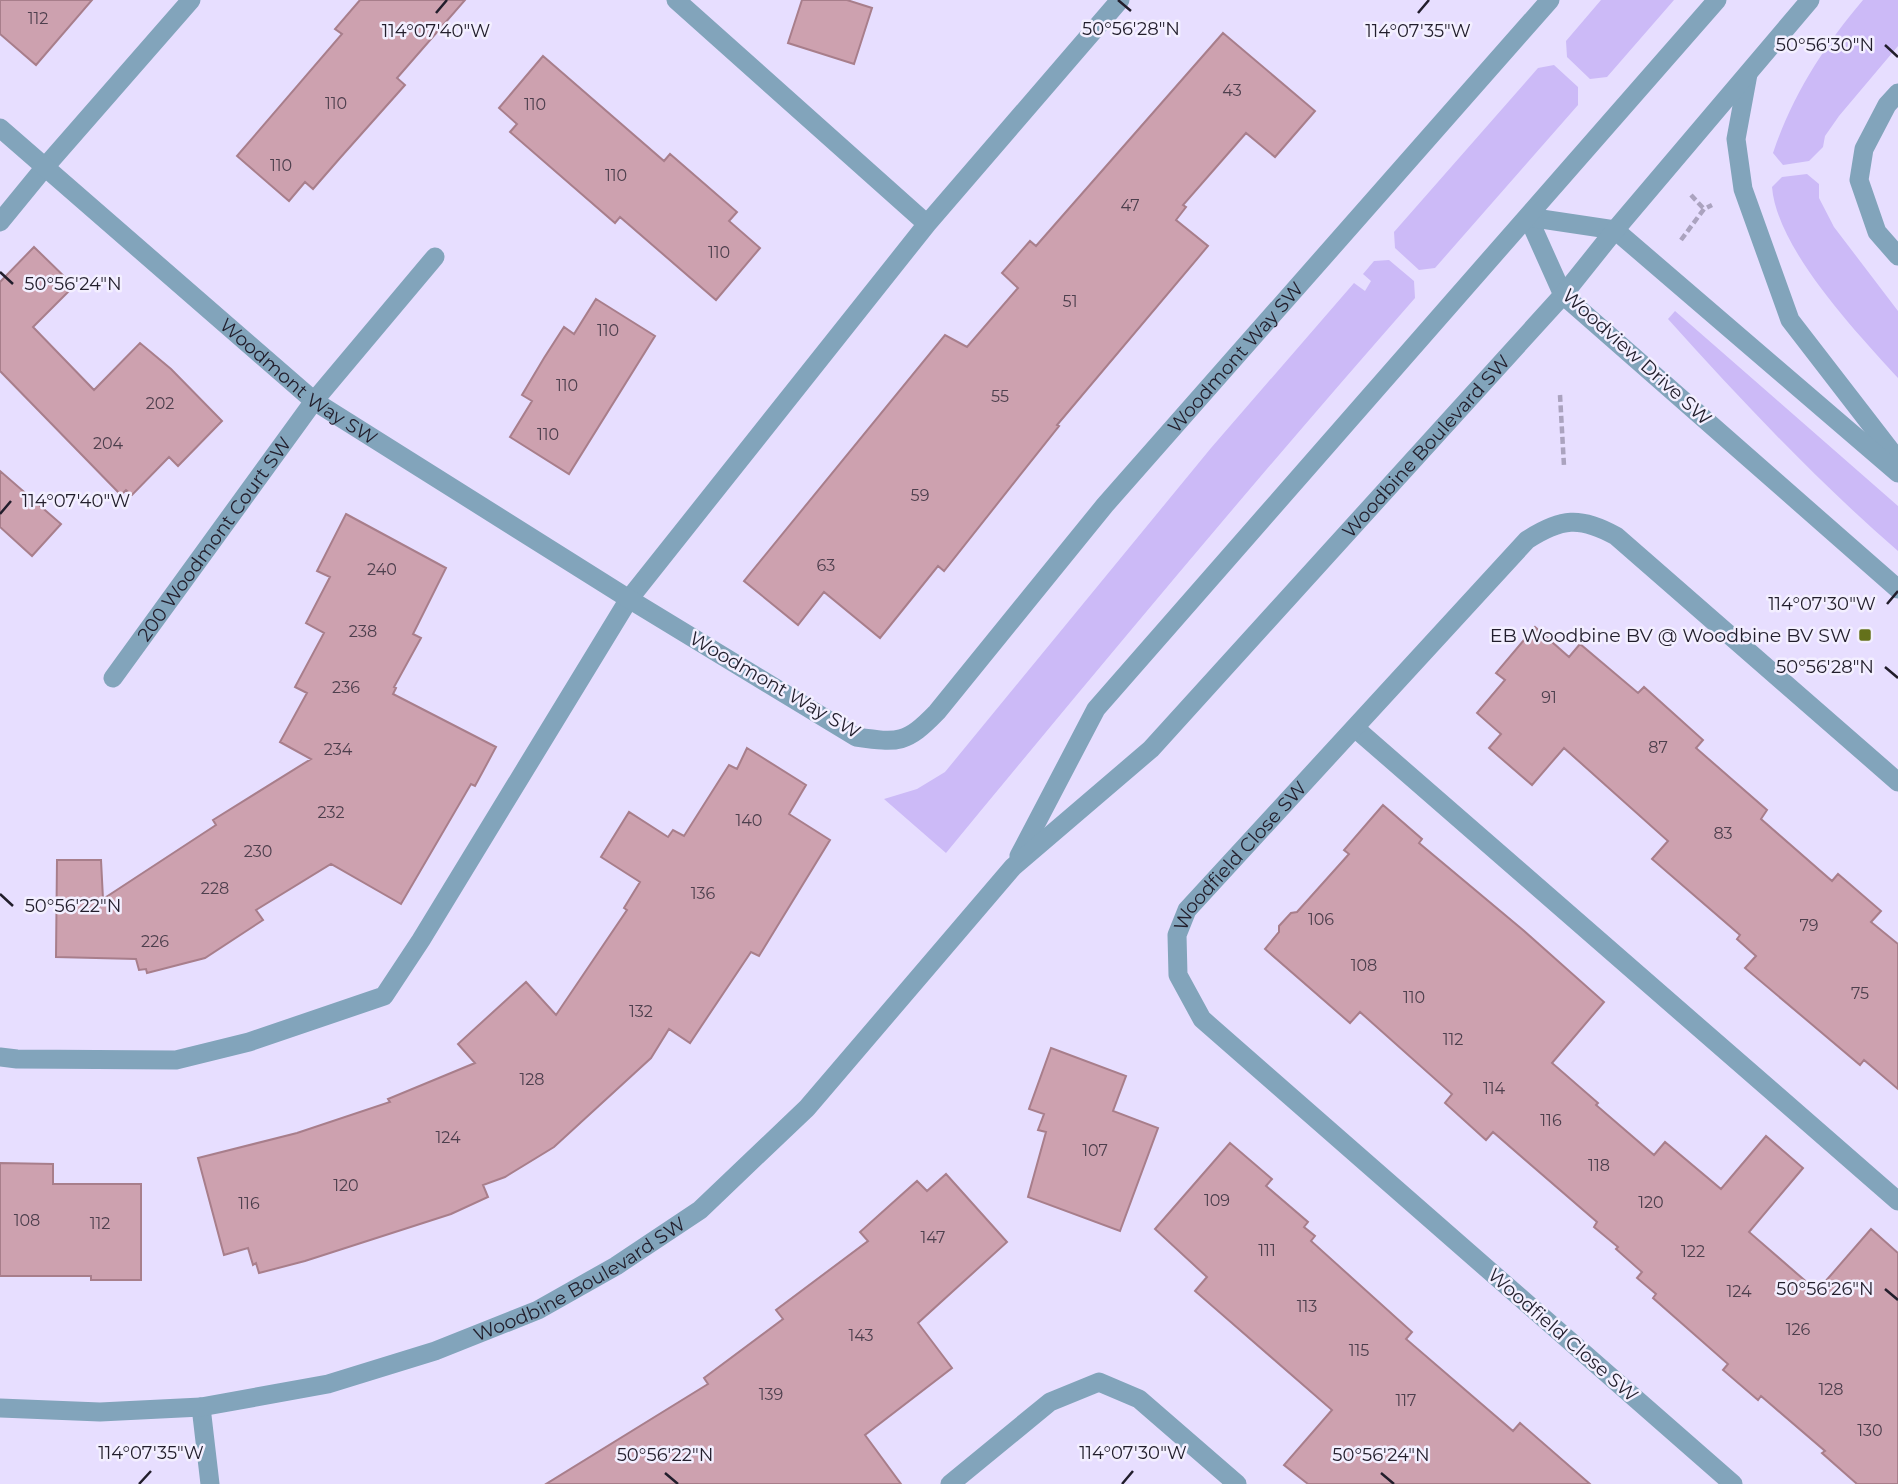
<svg xmlns="http://www.w3.org/2000/svg" width="1898" height="1484" viewBox="0 0 1898 1484" font-family="Montserrat,sans-serif">
<style>
.green{fill:#ccbaf7}
.building{fill:#cda1af;stroke:#a87e8b;stroke-width:2}
.lines{fill:none;stroke-linecap:round;stroke-linejoin:round}
.path{stroke:#aba3bf;stroke-width:4.5;stroke-dasharray:7 3.5;stroke-linecap:butt}
.service{stroke:#82a4bb;stroke-width:19}
.minor{stroke:#82a4bb;stroke-width:19}
.tertiary{stroke:#82a4bb;stroke-width:19}
.ticks{fill:none;stroke:#221e2c;stroke-width:2.5}
.poi-dot{fill:#64711b;stroke:#f3efff;stroke-width:2.5}
.labels{text-anchor:middle;dominant-baseline:central;stroke-width:5;stroke-linejoin:round;paint-order:stroke}
.number-label{font-size:16px;fill:#4d3f4d}
.street-label{font-size:19px;fill:#221e2c;stroke:#f3efff}
.poi-label{font-size:19px;fill:#221e2c;stroke:#f3efff;text-anchor:end}
.ticks-label{font-size:18px;text-anchor:middle;fill:#221e2c;stroke:#f3efff;stroke-width:5;stroke-linejoin:round;paint-order:stroke}
</style>
<rect width="100%" height="100%" fill="#e7deff"/>
<path class="green" d="M1601 0H1674L1607 77 1590 79 1567 57 1566 41Z
M1863 0H1898V46L1839 116 1825 136 1823 147 1809 161 1783 165 1773 153C1792 96 1824 46 1863 0Z
M1554 65 1578 87V105L1435 268 1419 270 1395 248 1394 232 1538 68Z
M1807 174 1819 184V198L1834 227 1898 311V378C1857 333 1777 249 1772 187L1782 177Z
M1389 260 1414 281 1415 298C1255 480 1100 666 946 853L884 799 917 789 945 772 1211 448 1354 283 1365 291 1371 281 1363 274 1374 261Z
M1675 311 1898 506V551C1816 480 1741 400 1668 319Z"/>
<path class="building" d="M0 0H92L36 65 0 34Z
M360 0H465L397 78 405 85 340 158 313 189 305 182 289 201 237 156 342 34 335 29Z
M802 0H847L872 8 854 64 788 43Z
M1223 33 1315 111 1275 157 1246 133 1183 205 1186 207 1176 220 1208 246 1057 425 1059 426 944 571 938 566 880 638 824 592 798 625 744 581 945 335 967 347 1018 288 1002 273 1030 241 1036 246Z
M543 56 664 161 670 154 737 212 729 221 760 248 716 300 620 217 615 223 510 132 517 124 499 108Z
M34 247 74 286 33 327 94 390 140 343 171 369 222 421 178 466 169 457 132 495 126 490 121 495 0 371V282Z
M596 299 655 336 569 474 510 437 532 401 522 395 544 358 564 327 574 334Z
M0 471 61 524 32 556 0 527Z
M346 514 446 568 413 634 421 638 394 687 396 688 393 694 496 747 475 786 471 784 401 904 331 864 256 910 263 920 205 958 147 973 146 969 139 970 136 959 56 957 57 860H101L103 899 216 825 213 820 311 759 280 742 307 693 295 687 324 633 306 623 330 577 317 571Z
M1535 627 1569 657 1580 644 1638 693 1644 687 1703 740 1696 748 1767 810 1761 819 1832 881 1838 874 1881 911 1871 922 1898 944V1089L1864 1060 1860 1065 1745 968 1756 956 1737 939 1740 935 1652 859 1668 841 1564 748 1532 785 1489 748 1501 734 1477 713 1505 680 1496 673Z
M747 748 806 785 789 814 830 840 759 956 751 952 690 1043 669 1029 651 1058 554 1147 505 1177 483 1185 488 1197 451 1214 305 1261 259 1273 256 1263 253 1265 248 1248 224 1255 198 1158 297 1133 390 1102 388 1099 475 1063 458 1044 526 982 556 1015 627 910 624 908 640 882 601 857 629 812 668 837 673 830 684 836 729 765 737 769Z
M1383 805 1422 839 1419 843 1523 930 1604 1002 1552 1063 1598 1103 1596 1105 1654 1155 1665 1142 1721 1189 1766 1136 1803 1168 1749 1232 1817 1291 1871 1229 1898 1253V1484H1857L1822 1453 1825 1451 1761 1396 1758 1400 1723 1370 1728 1364 1653 1298 1656 1294 1637 1278 1642 1272 1616 1249 1618 1247 1594 1227 1597 1222 1493 1132 1486 1140 1445 1103 1452 1094 1360 1012 1350 1023 1265 949 1279 932V926L1291 913 1297 912 1349 854 1344 850Z
M1051 1048 1126 1076 1113 1111 1158 1128 1120 1231 1028 1197 1046 1132 1038 1130 1044 1114 1029 1109Z
M1230 1143 1272 1179 1266 1186 1308 1222 1304 1227 1315 1236 1311 1241 1412 1332 1406 1339 1513 1431 1520 1423 1590 1484H1308L1284 1465 1332 1410 1195 1291 1207 1277 1155 1229Z
M0 1163 53 1164V1184H141V1280H91V1276H0Z
M946 1174 1007 1242 918 1323 952 1368 865 1435 901 1484H546L708 1384 704 1378 783 1319 776 1310 868 1241 860 1232 917 1181 927 1191Z"/>
<g class="lines">
<path class="path" d="M1691 195 1704 209
M1681 240 1704 209 1712 205
M1560 395 1564 466"/>
<path class="service" d="M676 0 927 224
M0 222 45 167 191 0
M1355 728 1898 1201
M0 1057 17 1059 176 1060 249 1042 384 996 421 940 629 599 927 224 1120 0
M950 1484 1050 1402 1099 1382 1139 1399 1237 1484"/>
<g class="minor">
<path d="M1898 93 1887 105 1864 149 1859 180 1877 232 1898 256"/>
<path id="s1" d="M0 128 314 401 629 599 856 737C899 743 906 744 937 712L1105 505 1550 0"/>
<path id="s2" d="M113 678 314 401 435 257"/>
<path id="s3" d="M1733 1484 1202 1019 1178 975 1177 935 1187 910 1527 540C1561 518 1580 516 1616 536L1898 782"/>
</g>
<g class="tertiary">
<path d="M1748 74 1736 139 1743 189 1790 320 1898 460"/>
<path d="M1528 217 1563 295 1898 589"/>
<path d="M1528 217 1615 230 1898 473"/>
<path d="M1019 856 1096 709 1717 0"/>
<path d="M201 1407 210 1484"/>
<path id="s4" d="M0 1408 100 1412 201 1407 328 1384 435 1351 538 1310 616 1266 700 1210 807 1108 1013 867 1151 749 1563 295 1615 230 1810 0"/>
</g>
</g>
<path class="ticks" d="M1118 0 1131 11M436 13 447 0M1418 13 1429 0M1885 45 1898 57M0 272 13 284M0 514 11 501M1887 604 1898 591M1885 667 1898 678M0 894 13 906M1885 1289 1898 1300M665 1473 678 1484M1381 1473 1394 1484M139 1484 151 1471M1122 1484 1133 1471"/>
<rect class="poi-dot" x="1858" y="628" width="14" height="14" rx="3.5"/>
<g class="labels">
<g class="number-label">
<text x="38" y="18">112</text>
<text x="1232" y="90">43</text>
<text x="336" y="103">110</text>
<text x="535" y="104">110</text>
<text x="281" y="165">110</text>
<text x="616" y="175">110</text>
<text x="1130" y="205">47</text>
<text x="719" y="252">110</text>
<text x="1070" y="301">51</text>
<text x="608" y="330">110</text>
<text x="567" y="385">110</text>
<text x="1000" y="396">55</text>
<text x="160" y="403">202</text>
<text x="548" y="434">110</text>
<text x="108" y="443">204</text>
<text x="920" y="495">59</text>
<text x="826" y="565">63</text>
<text x="382" y="569">240</text>
<text x="363" y="631">238</text>
<text x="346" y="687">236</text>
<text x="1549" y="697">91</text>
<text x="1658" y="747">87</text>
<text x="338" y="749">234</text>
<text x="331" y="812">232</text>
<text x="749" y="820">140</text>
<text x="1723" y="833">83</text>
<text x="258" y="851">230</text>
<text x="215" y="888">228</text>
<text x="703" y="893">136</text>
<text x="1321" y="919">106</text>
<text x="1809" y="925">79</text>
<text x="155" y="941">226</text>
<text x="1364" y="965">108</text>
<text x="1860" y="993">75</text>
<text x="1414" y="997">110</text>
<text x="641" y="1011">132</text>
<text x="1453" y="1039">112</text>
<text x="532" y="1079">128</text>
<text x="1494" y="1088">114</text>
<text x="1551" y="1120">116</text>
<text x="448" y="1137">124</text>
<text x="1095" y="1150">107</text>
<text x="1599" y="1165">118</text>
<text x="346" y="1185">120</text>
<text x="1217" y="1200">109</text>
<text x="1651" y="1202">120</text>
<text x="249" y="1203">116</text>
<text x="27" y="1220">108</text>
<text x="100" y="1223">112</text>
<text x="933" y="1237">147</text>
<text x="1267" y="1250">111</text>
<text x="1693" y="1251">122</text>
<text x="1739" y="1291">124</text>
<text x="1307" y="1306">113</text>
<text x="1798" y="1329">126</text>
<text x="861" y="1335">143</text>
<text x="1359" y="1350">115</text>
<text x="1831" y="1389">128</text>
<text x="771" y="1394">139</text>
<text x="1406" y="1400">117</text>
<text x="1870" y="1430">130</text>
</g>
<g class="street-label">
<text stroke="none"><textPath href="#s1" startOffset="1608">Woodmont Way SW</textPath></text>
<text transform="translate(1637 357) rotate(42)">Woodview Drive SW</text>
<text stroke="none"><textPath href="#s1" startOffset="392">Woodmont Way SW</textPath></text>
<text stroke="none"><textPath href="#s4" startOffset="1799">Woodbine Boulevard SW</textPath></text>
<text stroke="none"><textPath href="#s2" startOffset="172">200 Woodmont Court SW</textPath></text>
<text transform="translate(775 685) rotate(30)">Woodmont Way SW</text>
<text stroke="none"><textPath href="#s3" startOffset="898">Woodfield Close SW</textPath></text>
<text stroke="none"><textPath href="#s4" startOffset="604">Woodbine Boulevard SW</textPath></text>
<text transform="translate(1563 1335) rotate(41)">Woodfield Close SW</text>
</g>
<g class="poi-label">
<text x="1851" y="635">EB Woodbine BV @ Woodbine BV SW</text>
</g>
</g>
<g class="ticks-label">
<text x="1131" y="35">50°56'28"N</text>
<text x="436" y="37">114°07'40"W</text>
<text x="1418" y="37">114°07'35"W</text>
<text x="1825" y="51">50°56'30"N</text>
<text x="73" y="290">50°56'24"N</text>
<text x="76" y="507">114°07'40"W</text>
<text x="1822" y="610">114°07'30"W</text>
<text x="1825" y="673">50°56'28"N</text>
<text x="73" y="912">50°56'22"N</text>
<text x="1825" y="1295">50°56'26"N</text>
<text x="151" y="1459">114°07'35"W</text>
<text x="1133" y="1459">114°07'30"W</text>
<text x="665" y="1461">50°56'22"N</text>
<text x="1381" y="1461">50°56'24"N</text>
</g>
</svg>
